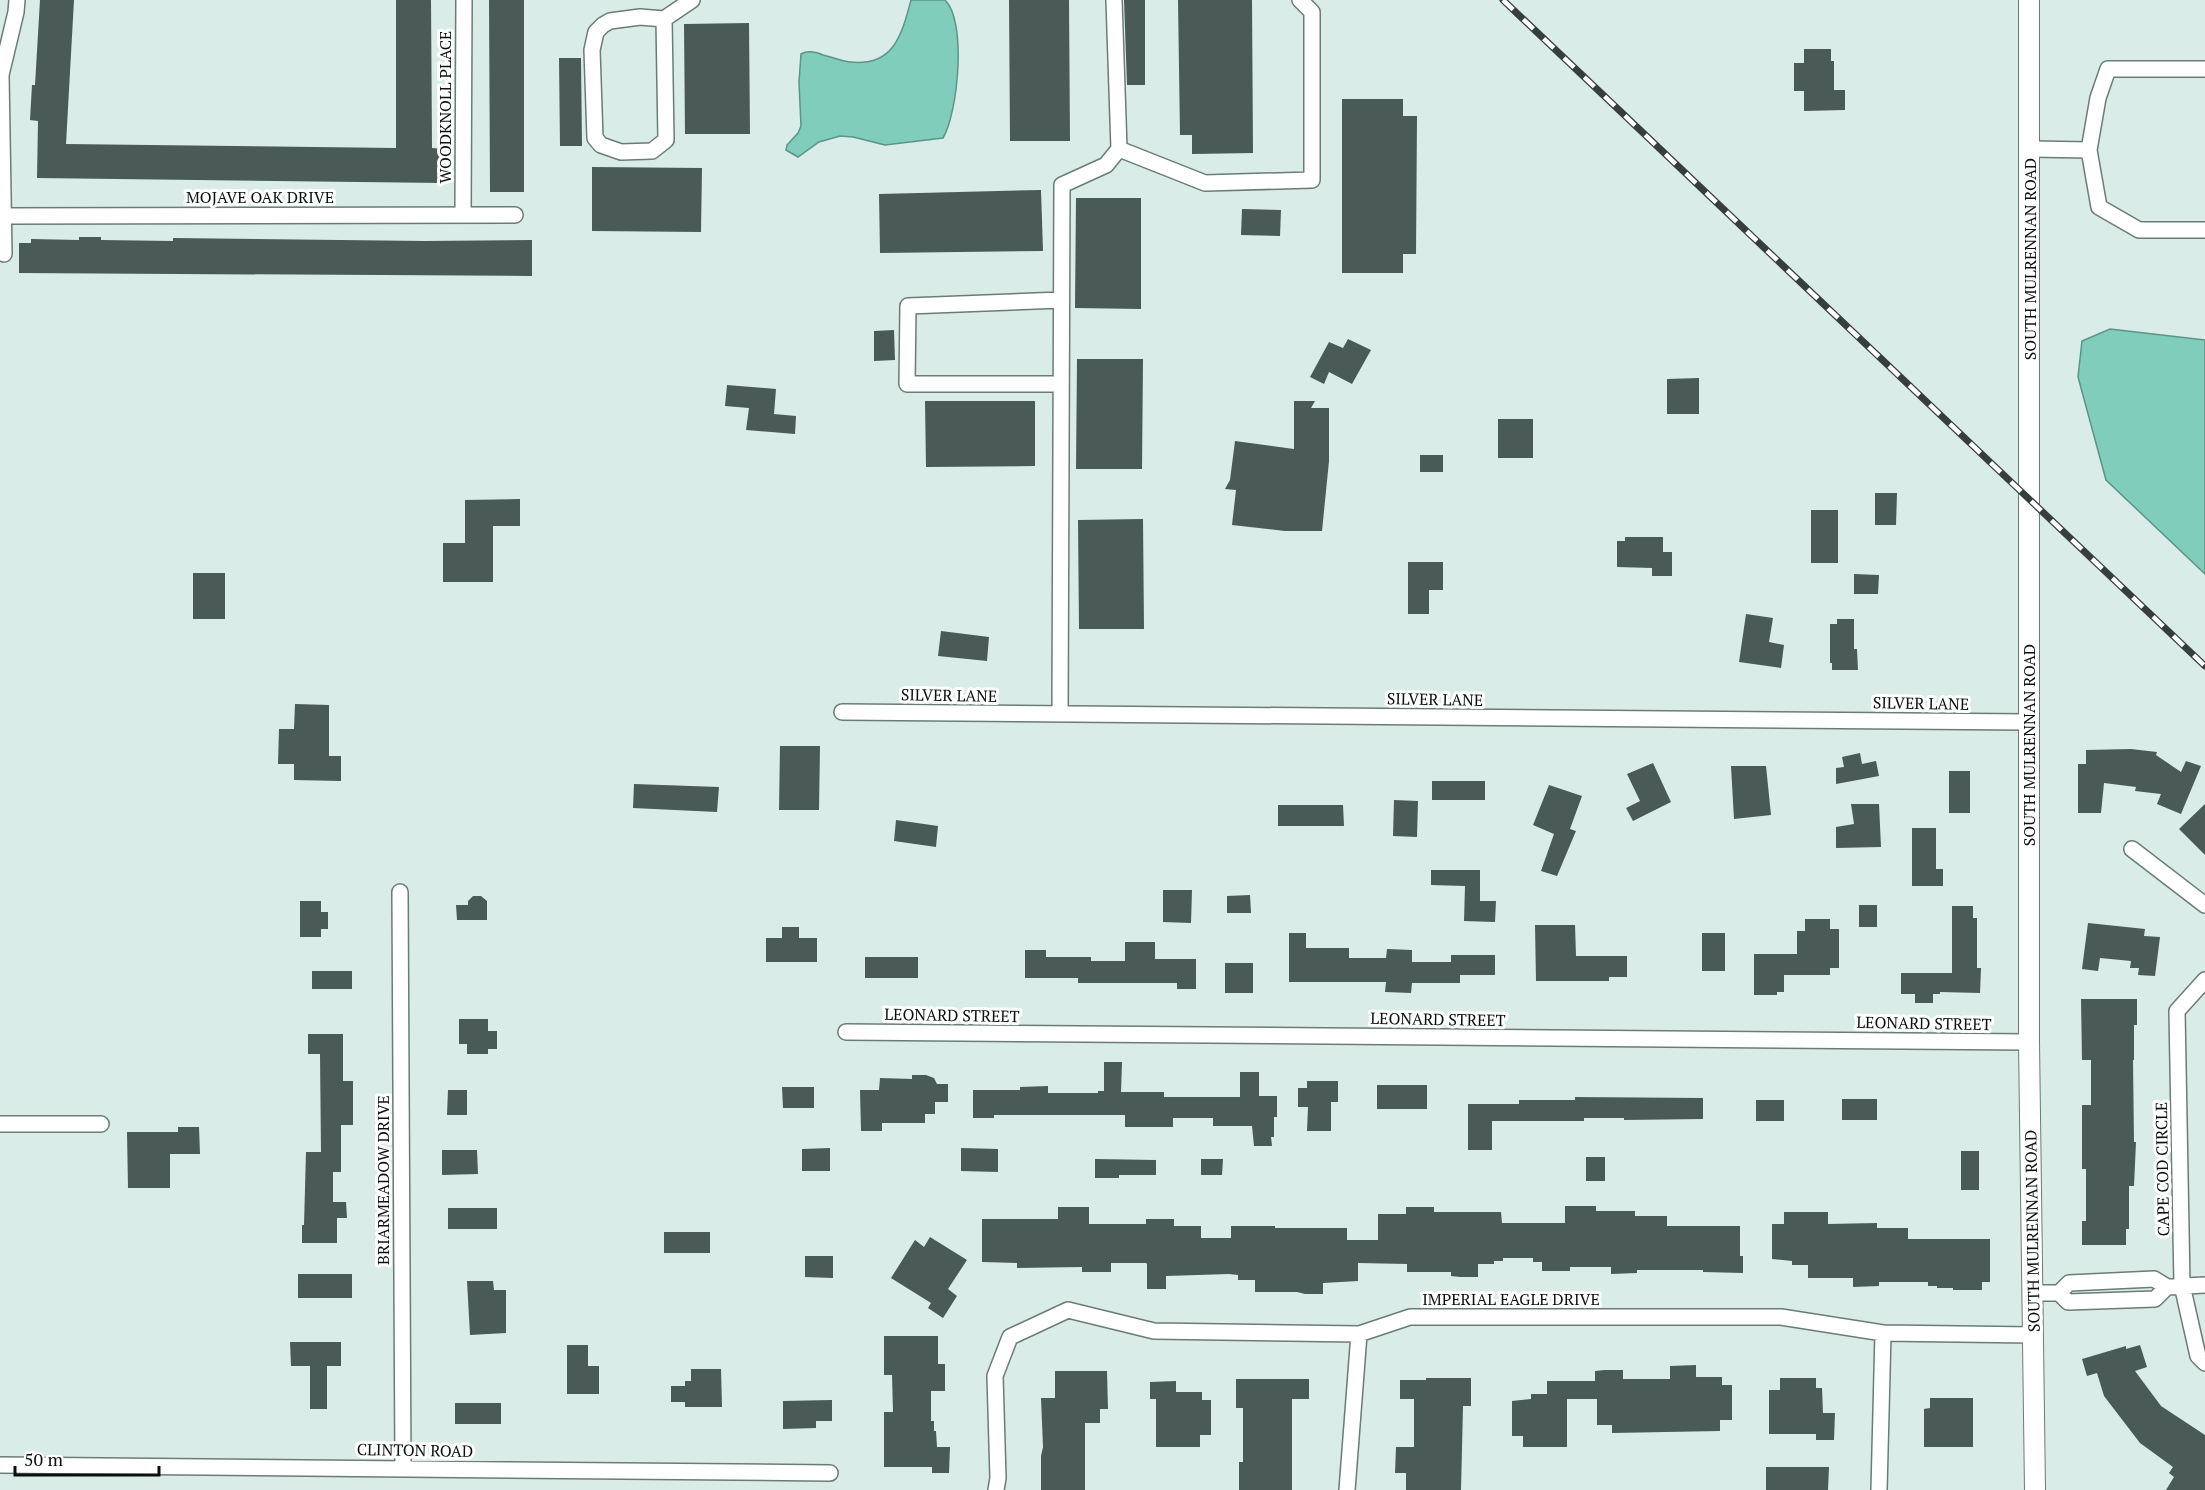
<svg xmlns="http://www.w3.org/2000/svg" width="2205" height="1490" viewBox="0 0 2205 1490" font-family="'PT Serif',serif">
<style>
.water{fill:#80cdbb;stroke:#5c9487;stroke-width:1.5}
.building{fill:#4a5a56}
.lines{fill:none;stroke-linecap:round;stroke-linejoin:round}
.minor-casing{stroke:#6b7c77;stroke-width:18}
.tertiary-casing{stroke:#6b7c77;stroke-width:22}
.minor{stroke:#fff;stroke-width:15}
.tertiary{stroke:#fff;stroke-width:20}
.rail-casing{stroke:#363f3d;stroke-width:7}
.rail{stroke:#fff;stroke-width:4.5;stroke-dasharray:14;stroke-linecap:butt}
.labels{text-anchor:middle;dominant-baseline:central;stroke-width:6;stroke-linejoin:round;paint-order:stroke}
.street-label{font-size:16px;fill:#09100e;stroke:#fff}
</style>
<rect width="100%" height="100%" fill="#d9ece7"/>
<path class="water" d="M911 0H945C967 21 958 113 943 138L885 145 853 137 840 136 819 142 798 157 786 150 787 145 798 133 801 126 799 82 801 54C808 50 816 52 823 55 832 57 841 61 850 62 894 67 902 34 911 0Z
M2110 329 2205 340V574L2106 480 2078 377 2082 341Z"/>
<path class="building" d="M40 0H74L66 144 396 148V0H431L432 148 444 149 443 183 37 178 38 121 30 120 32 85H35Z
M489 0H524V192H490Z
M1009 0H1069L1070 141H1010Z
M1124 0H1145V85H1127Z
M1178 0H1252L1253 153 1192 154V135H1180Z
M749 23 750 134H685L684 24Z
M1804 49H1831V61H1834V90H1845V110L1804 111V91H1794V63H1804Z
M559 58H581L582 146H560Z
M1342 99H1403V116H1417L1416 254H1403V273H1342Z
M592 167 702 168 701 232 592 231Z
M1041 190 1043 251 880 253 879 194Z
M1076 198H1141V309L1075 308Z
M1242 209 1281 210 1280 236 1241 235Z
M79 237H101V240L173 241V238L425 241 532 240V276L19 273V243H31V239L79 240Z
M894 330 895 360 874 361V331Z
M1348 339 1371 350 1352 384 1329 372 1324 384 1310 377 1329 342 1343 348Z
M1077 359H1143L1142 469H1076Z
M1699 378V414H1667V379Z
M727 385 776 389 774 414 796 416 795 434 746 430 749 408 725 406Z
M925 401H1035V466L926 467Z
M1294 401H1315L1311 408H1329V461L1322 531H1285L1232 525 1236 490 1225 489 1230 480 1235 441 1294 449Z
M1498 419H1533V458H1498Z
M1420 455H1443V472H1420Z
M1875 493H1897L1896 525H1875Z
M520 499V526H493V582H443V543H465V500Z
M1811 510H1838V563H1811Z
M1143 519 1144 629H1079L1078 520Z
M1625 537H1663V552H1672V576H1652V568L1617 567V541H1625Z
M1408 562H1443V590H1429V614H1408Z
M193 573H225V619H193Z
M1854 574 1879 575 1878 594H1854Z
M1746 614 1773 618 1769 642 1784 645 1781 668 1739 662Z
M1837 619H1854V649H1857L1858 670H1832V663H1830V624H1837Z
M941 631 989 637 987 661 938 656Z
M295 704 329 705V756H341V781L294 780V764H278L279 729H294Z
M780 746H820L819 810H779Z
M2131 749 2157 752 2156 755 2181 772 2186 761 2201 766 2181 814 2157 804 2161 794 2135 791 2136 787 2104 783 2101 813H2078V764H2086V750Z
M1860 753 1862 764 1876 761 1879 776 1836 784V768L1844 767 1842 757Z
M1653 763 1671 802 1633 821 1626 808 1640 801 1627 774Z
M1731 766H1766L1771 815 1734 819Z
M1949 771H1970V813H1949Z
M1432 781H1485V800H1432Z
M634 784 719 787 717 812 633 808Z
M1549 785 1582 796 1570 829 1576 831 1557 876 1541 871 1554 834 1533 825Z
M1394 800 1418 801 1417 837 1393 836Z
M1851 804H1879L1881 847 1836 848V827L1854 824Z
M2205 804V855L2179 829Z
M1278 805H1343L1344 826H1278Z
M896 820 938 826 936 847 894 841Z
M1912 828H1936V869H1943V886H1912Z
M1431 870H1480V901H1496L1495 922 1464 921 1465 886 1431 885Z
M1163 890H1192L1191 923 1163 922Z
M1250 895 1251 913H1227V896Z
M473 896H481L487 901V920H457L456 905H468V901Z
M300 901H321V912H328V929H321V937H300Z
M1859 905H1877V927H1859Z
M1952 906H1973V918H1977V968H1981L1980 993 1940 992V994H1933V1003H1915V994H1901V973H1952Z
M1805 919H1830V929H1839V968H1830V975H1784V992H1777V995H1754V954H1797V931H1805Z
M2088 923 2145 929 2144 936 2160 937 2155 976 2138 975 2139 968H2130L2131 961 2100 958 2098 971 2082 969Z
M1535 925H1575L1576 956H1627V977H1609V981H1536Z
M782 927H799V938H817V962H766V938H782Z
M1289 933H1306V948H1349V958H1386L1387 949 1412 950V962H1451V955H1495V975H1460V983H1412L1411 993 1385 992 1386 982H1289Z
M1702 933H1725V971H1702Z
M1125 942H1155V959H1196V989H1177V983H1078V978H1025V950H1046V957H1091V961H1125Z
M865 957H918V978H865Z
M1225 963H1253V993H1225Z
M312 971H352V989H312Z
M2081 999H2137V1025H2134V1060H2133L2134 1142H2136L2134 1186H2129V1229H2126V1245H2082V1221H2086V1169H2082V1105H2091V1060H2082Z
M459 1019H488V1031H497V1049H488V1054H467V1044H459Z
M308 1034H343V1081H353V1125H341V1172H333V1202H346L347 1218H337V1243H302V1225H304L306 1152H321L320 1054H308Z
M1104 1062H1122L1121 1092H1164V1097H1240V1072H1259V1096H1277V1117H1274V1137H1271L1272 1146H1254L1252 1126H1213V1118H1173V1127H1125V1115H994V1118H973V1090H1020V1087L1048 1086V1093H1098V1091H1104Z
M912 1075H926L934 1078 937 1084H948V1102H935V1114H925V1123H882V1131H861L860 1090H879L880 1078 912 1079Z
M1307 1081H1338V1102H1331V1131H1307L1308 1107H1298V1088H1307Z
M1377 1085H1427V1109H1377Z
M782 1087H814V1108H783Z
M448 1090H467V1115H447Z
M1575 1097 1703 1098V1119L1624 1120V1118H1584V1121H1492V1150H1468V1104H1519V1100H1575Z
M1842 1099H1877V1120H1842Z
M1756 1100H1784V1121H1756Z
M178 1127H199L200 1154H170V1188H128L127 1132H178Z
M830 1148V1171H802V1149Z
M961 1148 998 1149V1172L961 1171Z
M442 1150H477L478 1174 442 1175Z
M1961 1151H1979V1190H1961Z
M1586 1157H1605V1181H1586Z
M1095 1159 1156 1160V1175H1119V1178H1095Z
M1201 1159H1223L1222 1175H1201Z
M1565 1206H1596V1211H1635V1216H1667V1226H1740V1256H1743V1273L1703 1272V1270H1637V1273L1611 1274V1267H1570V1271H1542V1262H1533V1258H1503V1261H1494V1264H1478V1277H1460L1451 1276V1272H1407V1264L1358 1263V1281L1323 1283V1294H1305L1297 1292H1255V1280H1238V1275L1229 1274 1166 1276V1289H1147V1264L1146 1263H1111V1272H1082V1267L1017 1268V1263L982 1262V1219H1058V1207H1089V1224H1146V1219H1174V1226H1201V1238H1231V1226H1275V1228H1347V1240H1378V1214H1406V1207H1434V1212H1501L1502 1223H1565Z
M448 1208H497V1229H448Z
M1784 1212H1828V1224L1877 1223V1228H1908V1239H1990V1282H1982V1290H1953V1288H1937V1286H1928V1282H1879V1286L1853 1287V1278H1808V1265H1792V1261L1772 1259V1224H1784Z
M664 1232H710V1253H664Z
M930 1237 967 1260 948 1289 957 1296 943 1318 928 1308 931 1303 891 1278 915 1240 924 1247Z
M805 1256H833V1278L805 1277Z
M298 1274H352V1298H298Z
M467 1281H493L494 1290H506V1333L470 1335Z
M884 1336H938V1364H945V1391H931V1421H934V1431H936L937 1447H950L949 1473H932V1467H884V1412H893L892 1375H884Z
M290 1342H341V1366H327V1409H310V1366H291Z
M567 1345H588V1366H599V1394H567Z
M2140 1345 2147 1367 2135 1371 2161 1406 2205 1435V1490H2166L2174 1477 2169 1473 2173 1467 2140 1443 2104 1396 2097 1373 2087 1376 2082 1359 2126 1346V1349Z
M1696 1365V1377H1722V1385H1732V1420H1720V1431L1612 1433V1425H1597V1399H1567V1447H1523V1436H1512V1401L1531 1399V1394H1547V1381H1595V1371L1605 1370H1623V1379H1670V1366Z
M691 1369H721L722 1407H685V1402H671V1386H685V1381H691Z
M1055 1371H1107L1108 1409H1100V1423H1085V1490H1041V1456L1043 1447 1041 1398H1055Z
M1426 1378H1471V1406H1463L1461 1490H1406V1473H1395L1396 1447H1414V1399H1400V1380H1426Z
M1780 1378H1816V1388H1822L1823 1413H1835L1834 1440H1816V1434H1769V1390H1780Z
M1236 1379H1309V1399H1292V1490H1239V1462H1243V1408H1236Z
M1176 1381V1392H1202V1400H1211V1435H1200V1447H1156V1399H1150V1382Z
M1930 1398H1973V1447H1924V1409L1930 1408Z
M832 1400V1421H816V1428L783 1429V1401Z
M455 1403H501V1424H455Z
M1766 1467H1829L1828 1490H1766Z"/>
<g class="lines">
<g class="minor-casing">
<path id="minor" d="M664 19 666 140 652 151 621 152 601 145 595 138 592 50 596 32 603 25 610 21 640 17 664 19 692 0
M2205 69H2108L2098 98 2089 150 2099 207 2139 230H2205
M1119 149 1205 183 1312 180V12L1300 0
M2030 149 2089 150
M463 215 464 0
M4 216 515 215
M4 254 1 75 16 12 17 0
M1061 384H907L908 306 1061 300
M842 712 2028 722
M1060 714 1062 185 1106 165 1119 149 1114 0
M2132 849 2205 905
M400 892 403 1468
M2205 980 2177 1011 2182 1285 2198 1356 2205 1363
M846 1032 2029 1042
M0 1124H101
M2033 1293H2059L2069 1283 2154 1279 2167 1287 2205 1285
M2059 1293 2068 1302 2155 1299 2167 1287
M0 1465 830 1473
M996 1490 998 1478 995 1376 1010 1337 1068 1310 1154 1331 1359 1334 1410 1317H1781L1883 1333 2033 1335
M1347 1490 1359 1334
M1879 1490 1883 1333"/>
</g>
<g class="tertiary-casing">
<path id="tertiary" d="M2029 0V1042L2035 1490"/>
</g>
<use href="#minor" class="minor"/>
<use href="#tertiary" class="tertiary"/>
<g class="rail-casing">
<path id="rail" d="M1503 0 2205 666"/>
</g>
<use href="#rail" class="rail"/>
</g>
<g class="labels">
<g class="street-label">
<text transform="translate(445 107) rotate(-90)">WOODKNOLL PLACE</text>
<text x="260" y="197">MOJAVE OAK DRIVE</text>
<text transform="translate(2030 259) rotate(-90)">SOUTH MULRENNAN ROAD</text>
<text transform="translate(949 695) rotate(1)">SILVER LANE</text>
<text transform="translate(1435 699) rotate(1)">SILVER LANE</text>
<text transform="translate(1921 703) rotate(1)">SILVER LANE</text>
<text transform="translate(2029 745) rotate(-90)">SOUTH MULRENNAN ROAD</text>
<text transform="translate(952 1015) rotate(1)">LEONARD STREET</text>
<text transform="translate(1438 1019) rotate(1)">LEONARD STREET</text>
<text transform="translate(1924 1023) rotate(1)">LEONARD STREET</text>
<text transform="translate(2162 1169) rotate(-91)">CAPE COD CIRCLE</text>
<text transform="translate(383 1180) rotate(-90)">BRIARMEADOW DRIVE</text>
<text transform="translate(2032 1231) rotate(-91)">SOUTH MULRENNAN ROAD</text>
<text x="1511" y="1299">IMPERIAL EAGLE DRIVE</text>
<text transform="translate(415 1450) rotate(1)">CLINTON ROAD</text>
</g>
</g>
<path d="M15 1466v9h144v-9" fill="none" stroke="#09100e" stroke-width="3"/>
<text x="24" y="1466" font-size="18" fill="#09100e" stroke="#ffffff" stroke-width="4.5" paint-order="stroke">50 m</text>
</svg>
